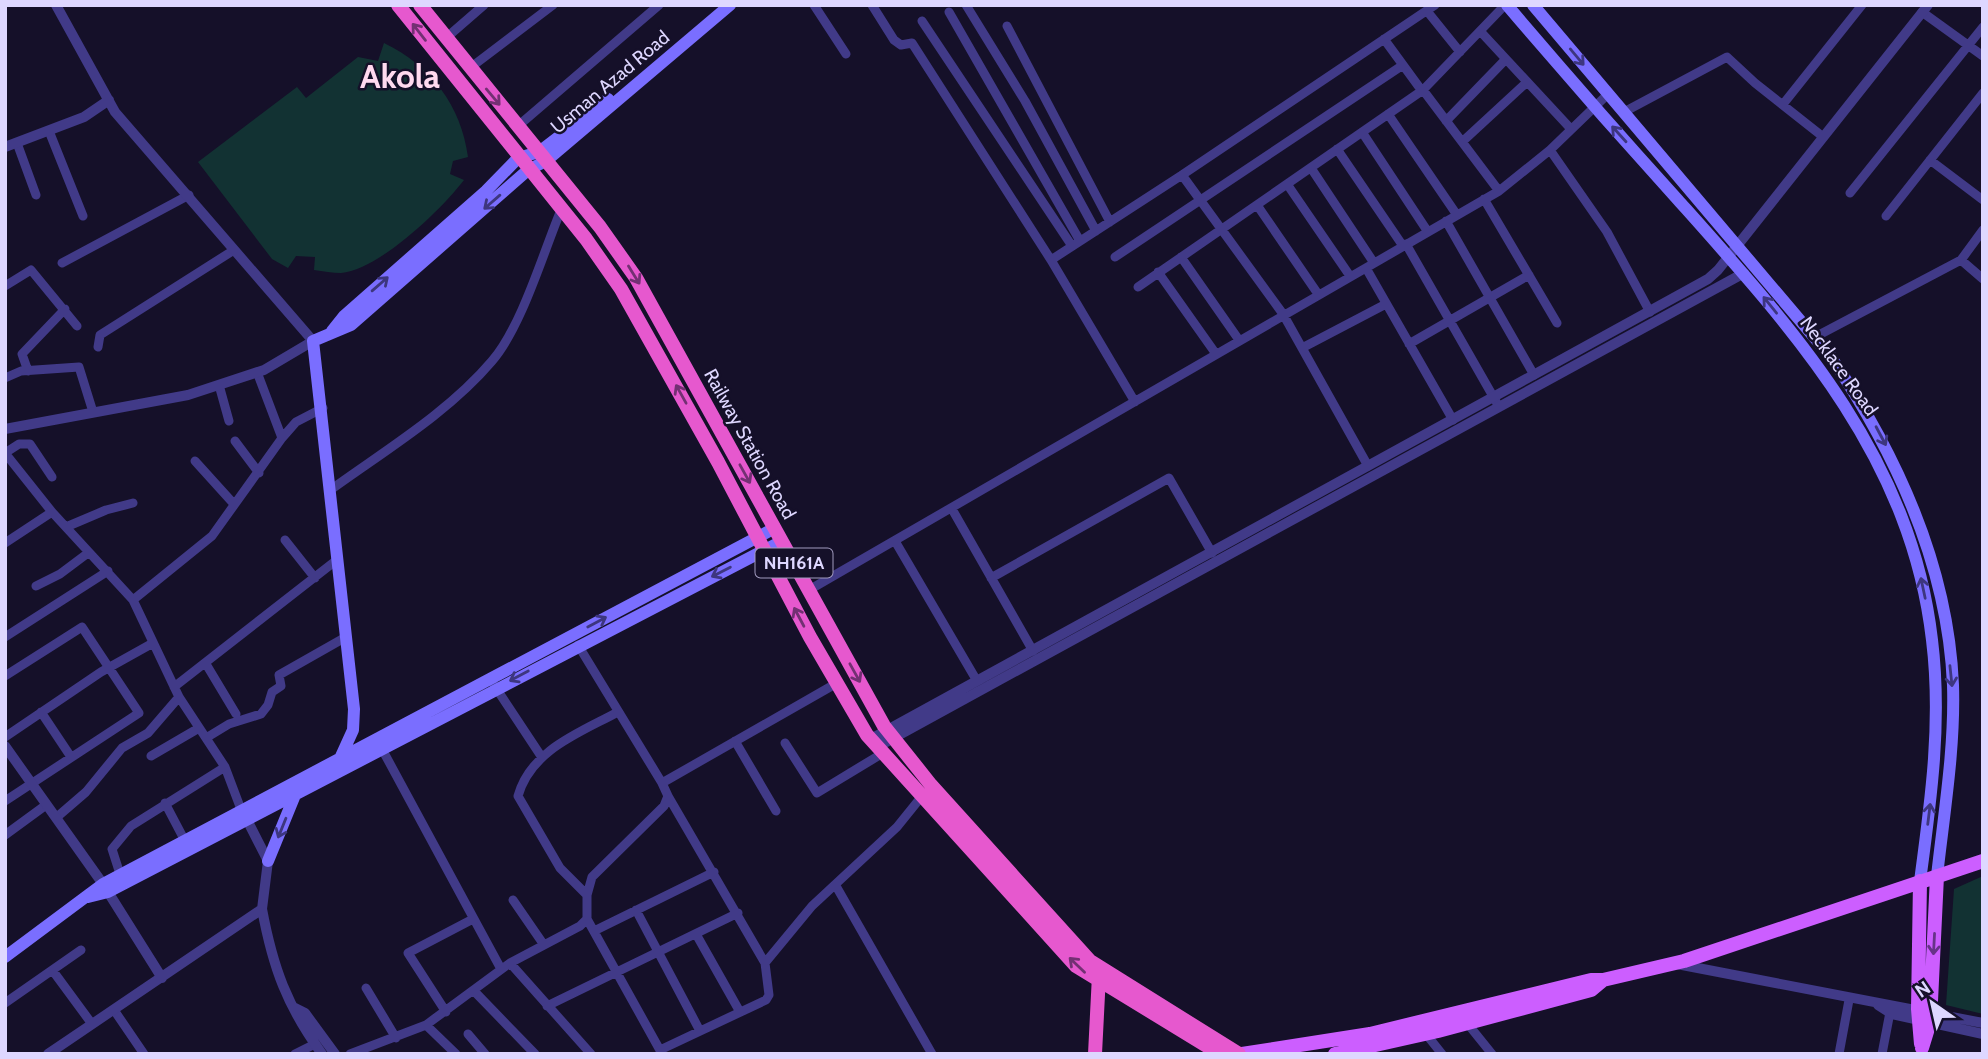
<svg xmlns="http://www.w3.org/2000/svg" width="1988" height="1059" viewBox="0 0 1988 1059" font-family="Cabin,sans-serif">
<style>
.green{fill:#123233}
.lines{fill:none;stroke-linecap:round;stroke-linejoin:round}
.minor{stroke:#413a88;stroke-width:9}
.tertiary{stroke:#413a88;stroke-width:10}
.secondary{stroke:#7a6eff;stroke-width:12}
.primary{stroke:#cc5eff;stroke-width:14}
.trunk{stroke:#e658ce;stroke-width:14}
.oneway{stroke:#733073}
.oneway2{stroke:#3d367f}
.oneway3{stroke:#673389}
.labels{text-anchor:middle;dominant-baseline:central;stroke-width:5;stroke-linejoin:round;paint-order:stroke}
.shield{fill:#151029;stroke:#a29bbf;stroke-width:2}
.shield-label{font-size:18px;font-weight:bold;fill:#ded7ff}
.street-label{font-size:19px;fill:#ded7ff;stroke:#151029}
.town-label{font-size:33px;font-weight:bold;fill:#ffd9ef;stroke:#151029}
</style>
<rect width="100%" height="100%" fill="#151029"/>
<path class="green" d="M384 43C431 66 461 105 468 157L453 161 450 174 464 180C441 210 380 269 341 273 333 273 323 271 314 270L315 257 296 256 288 268 272 259 198 162 297 87 306 98 358 57 378 61Z
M1983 876V1014L1946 1005 1954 889Z"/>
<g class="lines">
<path class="minor" d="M814 5 846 54
M872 5 894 40 901 45 912 43 1051 260
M966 5 1025 101 1096 231
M1427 11 1460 52
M949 12 1080 241
M1922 12 1983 56
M922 21 1072 246
M1007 26 1110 222
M1480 31 1571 129
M446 38 484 5
M1384 39 1422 91
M470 68 553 5
M1423 90 1499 191
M1784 103 1862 5
M1624 112 1727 57 1755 83 1822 136
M1388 114 1457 215
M1446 121 1506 59
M518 126 659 5
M49 131 83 216
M1362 132 1428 232
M1462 142 1527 82
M17 143 36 195
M1337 149 1403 246
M1550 150 1607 232 1650 312
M1930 160 1983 200
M1311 168 1374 263
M1287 184 1350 276
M1850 193 1983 27
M1484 199 1557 323
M1257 205 1318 294
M1886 216 1983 93
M1446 221 1534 375
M1406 244 1498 405
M1115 257 1403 65
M1181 257 1239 340
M1961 260 1983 279
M62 263 189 195
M1366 268 1453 420
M1158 272 1216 354
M5 286 31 270 77 326
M1138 287 1423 90 1505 5
M1815 337 1961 260 1983 230
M1409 344 1529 275
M98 347 100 335 234 250
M1302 348 1386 304
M28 371 22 354 65 309
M257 372 282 438
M5 378 21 371 79 367 93 412
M219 385 229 421
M1135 402 1051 260 1182 175
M235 441 259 473
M5 453 52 512
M5 453 19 444H30L52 477
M195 461 233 503
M1368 466 1283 314 1182 175 1435 5
M329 491C384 451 448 413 492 361 522 326 543 253 561 210
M952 509 1033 651
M66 527 106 510 133 503
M285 540 315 578
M895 541 977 681
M5 543 52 512 133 600 179 697 225 767 242 812
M991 578 1169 478 1212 553
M36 586 60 574 88 553
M809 590 1499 191 1550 150 1608 94
M133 600 212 536 282 438 296 422 323 408
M5 637 108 571
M206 664 236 714
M5 676 82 627 139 713 5 801
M494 685 541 756
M174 687 338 559
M41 712 71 757
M5 737 101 672 153 643
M206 738 229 724 261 714 268 705 272 692 281 686 279 675 346 637
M735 741 776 811
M785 743 817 793 883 753
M382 749 501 969
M151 756 199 728
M662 783 837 683
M165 803 185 841
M57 817 86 792 122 748 148 733 179 697
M5 835 46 805
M120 874 112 849 131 826 225 767
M836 886 932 1054
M587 895 560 868 518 796C531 750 579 733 618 712
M513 900 544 945
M636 910 700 1031
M587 919 661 1052
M594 931 714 872
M696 934 740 1012
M510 963 591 1054
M765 963 812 906 897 827 922 796
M53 971 92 1024
M366 988 396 1038
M474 991 535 1054
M5 1003 81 950
M547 1006 738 913
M114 1010 144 1054
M446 1012 408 953 473 919
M1467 1023 1492 1054
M426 1025 456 1054
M468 1034 485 1054
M1426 1034 1442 1054
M660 1050 766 1000 769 995 765 963 668 796
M295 1054 315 1044
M350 1054 426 1025 510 963 580 926 587 919V895L592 877 664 806 668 796 662 783 578 645
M1839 1054 1849 1000
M1882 1054 1891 1007"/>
<path class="tertiary" d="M5 147 84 117 109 100
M5 429 188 395 264 370 313 341 115 112 56 5
M871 739 1708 279 1718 270 1928 5
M5 746 103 884 162 978
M877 747 1744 273
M262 909C273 968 287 1006 322 1054
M1677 964 1983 1023
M1878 1005 1892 1014 1983 1034
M293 1007 305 1013 335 1054
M48 1054 262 909 268 861 244 814"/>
<path class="secondary" d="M1507 5C1563 71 1620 136 1678 200 1795 331 1911 457 1932 640 1942 721 1931 800 1920 881
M1533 5 1831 357C1897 455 1948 565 1953 685 1955 748 1944 813 1937 876
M332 331 344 316 486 191 518 158 539 152 608 99
M333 774 353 730 354 709 313 341 351 325 528 170 546 161 730 5
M268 861 295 795
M88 897 108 892 782 541
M5 957 103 884 775 528"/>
<path class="primary" d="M1920 881 1918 1009 1921 1044
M1922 1048 1930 1022 1937 876
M1242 1054 1370 1034 1591 980H1603L1684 961 1983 861
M1335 1054 1438 1031 1591 990 1603 980"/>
<path class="trunk" d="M398 5 586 239 621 289 718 462 810 637 867 735 1076 966 1220 1054
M420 5 600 227 636 278 884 726 931 785 1090 961 1239 1054
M1095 1054 1099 975"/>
</g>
<defs><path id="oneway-shaft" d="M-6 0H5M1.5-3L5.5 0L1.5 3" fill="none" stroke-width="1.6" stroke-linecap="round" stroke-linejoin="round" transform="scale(1.75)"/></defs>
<g class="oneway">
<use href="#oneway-shaft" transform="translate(419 32) rotate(-128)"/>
<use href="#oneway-shaft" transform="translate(493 97) rotate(50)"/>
<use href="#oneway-shaft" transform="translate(634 275) rotate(58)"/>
<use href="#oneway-shaft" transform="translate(681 394) rotate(-119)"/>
<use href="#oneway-shaft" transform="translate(745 474) rotate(61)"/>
<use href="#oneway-shaft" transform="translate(799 617) rotate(-118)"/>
<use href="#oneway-shaft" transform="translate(855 673) rotate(61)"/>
<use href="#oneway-shaft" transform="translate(1077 965) rotate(-136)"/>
</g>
<g class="oneway2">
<use href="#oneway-shaft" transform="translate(1577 57) rotate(50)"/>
<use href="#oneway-shaft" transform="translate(1619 134) rotate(-132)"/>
<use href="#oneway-shaft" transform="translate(492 202) rotate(139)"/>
<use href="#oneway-shaft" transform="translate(380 284) rotate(-41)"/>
<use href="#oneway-shaft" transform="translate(1770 305) rotate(-129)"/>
<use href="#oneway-shaft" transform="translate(1881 436) rotate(62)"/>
<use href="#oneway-shaft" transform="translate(721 572) rotate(153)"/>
<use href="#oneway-shaft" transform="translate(1923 588) rotate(-102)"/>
<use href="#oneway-shaft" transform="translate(597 622) rotate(-28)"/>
<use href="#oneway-shaft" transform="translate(519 676) rotate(152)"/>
<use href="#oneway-shaft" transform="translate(1951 676) rotate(84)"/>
<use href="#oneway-shaft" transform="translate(1929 814) rotate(-83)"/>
<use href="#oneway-shaft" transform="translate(282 828) rotate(112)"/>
</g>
<use class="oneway3" href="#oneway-shaft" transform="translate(1934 944) rotate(93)"/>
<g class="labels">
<rect class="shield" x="755.5" y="548.5" width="77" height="29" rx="5"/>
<g class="shield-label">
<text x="794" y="563">NH161A</text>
</g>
<g class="street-label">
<text transform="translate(610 82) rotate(-40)">Usman Azad Road</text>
<text transform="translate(1839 366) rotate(54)">Necklace Road</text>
<text transform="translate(750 444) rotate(61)">Railway Station Road</text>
</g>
<g class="town-label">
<text x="400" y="76">Akola</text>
</g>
</g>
<rect width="1988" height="1059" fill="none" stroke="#ded7ff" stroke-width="14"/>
<g transform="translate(1932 1003) rotate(326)" stroke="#151029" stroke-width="5" paint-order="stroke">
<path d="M0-5L12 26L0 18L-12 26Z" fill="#ded7ff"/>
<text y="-10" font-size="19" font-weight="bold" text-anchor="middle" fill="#ded7ff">N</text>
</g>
</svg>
